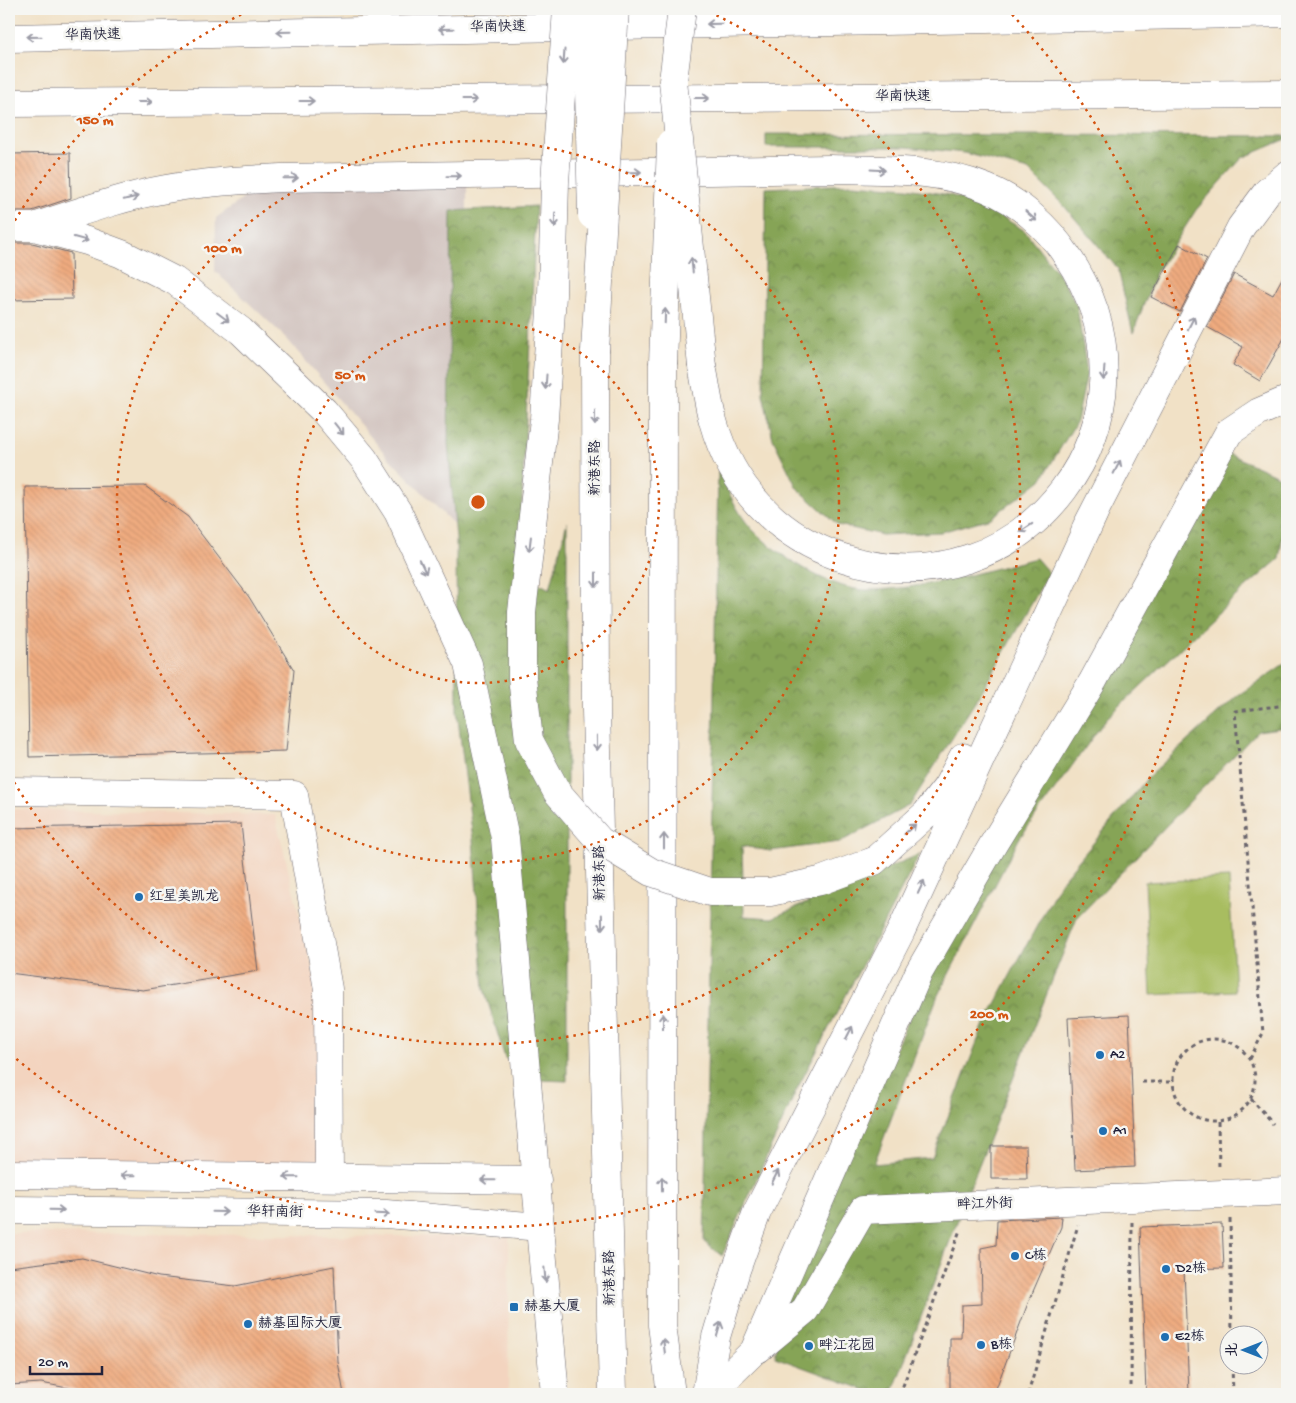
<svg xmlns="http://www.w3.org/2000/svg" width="1296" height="1403" viewBox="0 0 1296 1403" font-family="'Gochi Hand','LXGW WenKai TC',sans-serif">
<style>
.built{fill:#f3d4bf}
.industrial{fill:#cfc0bb}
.forest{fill:url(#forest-crowns);stroke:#546349}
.pitch{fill:#a8bd61;stroke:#65704e}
.building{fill:url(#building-back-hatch)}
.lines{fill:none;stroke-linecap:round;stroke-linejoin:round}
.minor-casing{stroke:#6a656c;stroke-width:29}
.tertiary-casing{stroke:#6a656c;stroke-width:29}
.primary-casing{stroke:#6a656c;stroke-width:29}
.motorway-casing{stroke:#6a656c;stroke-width:29}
.path{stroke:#6a656c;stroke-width:3;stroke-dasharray:4 4;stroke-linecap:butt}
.minor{stroke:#fff;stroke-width:28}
.tertiary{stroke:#fff;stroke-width:28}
.primary{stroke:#fff;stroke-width:28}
.motorway{stroke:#fff;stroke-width:28}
.primary-bridge-casing{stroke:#6a656c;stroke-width:29;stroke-linecap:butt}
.motorway-bridge-casing{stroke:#6a656c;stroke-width:29;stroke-linecap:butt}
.primary-bridge{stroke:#fff;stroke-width:28}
.motorway-bridge{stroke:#fff;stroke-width:28}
.oneway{stroke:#9c9ca7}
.ring{fill:none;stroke:#d45411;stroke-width:2.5;stroke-dasharray:2.5 5}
.poi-dot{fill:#1f6fb2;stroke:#f6f6f2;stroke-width:2}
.labels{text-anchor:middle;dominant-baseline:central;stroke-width:5;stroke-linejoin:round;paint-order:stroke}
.street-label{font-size:14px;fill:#22223b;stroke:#f6f6f2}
.poi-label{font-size:14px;fill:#22223b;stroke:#f6f6f2;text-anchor:start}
.centre{fill:#d45411;stroke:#f6f6f2;stroke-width:2.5}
.ring-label{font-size:15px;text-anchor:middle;font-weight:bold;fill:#d45411;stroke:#f6f6f2;stroke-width:5;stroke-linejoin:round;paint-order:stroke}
</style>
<defs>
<pattern id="forest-crowns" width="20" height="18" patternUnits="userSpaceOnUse" patternTransform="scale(1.25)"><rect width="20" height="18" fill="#86a457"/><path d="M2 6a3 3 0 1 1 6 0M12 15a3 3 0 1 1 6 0" fill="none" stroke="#6d8549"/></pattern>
<pattern id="building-back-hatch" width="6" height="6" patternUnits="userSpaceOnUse" patternTransform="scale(1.25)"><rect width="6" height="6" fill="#efab7f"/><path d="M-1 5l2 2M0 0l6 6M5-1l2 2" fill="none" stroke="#cd936f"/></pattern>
</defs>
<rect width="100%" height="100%" fill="#f6f6f2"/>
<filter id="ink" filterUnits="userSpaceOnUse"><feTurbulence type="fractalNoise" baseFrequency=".02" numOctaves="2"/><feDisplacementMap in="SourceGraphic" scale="10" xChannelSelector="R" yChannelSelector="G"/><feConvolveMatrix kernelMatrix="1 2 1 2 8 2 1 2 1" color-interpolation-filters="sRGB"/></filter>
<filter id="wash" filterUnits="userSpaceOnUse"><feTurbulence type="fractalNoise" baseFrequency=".0096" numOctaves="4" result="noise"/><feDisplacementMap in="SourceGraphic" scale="20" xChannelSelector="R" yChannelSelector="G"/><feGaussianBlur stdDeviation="1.12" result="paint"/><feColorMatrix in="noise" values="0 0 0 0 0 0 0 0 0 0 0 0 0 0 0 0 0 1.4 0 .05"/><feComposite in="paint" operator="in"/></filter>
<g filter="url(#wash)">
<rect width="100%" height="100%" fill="#f1e1c6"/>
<path class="built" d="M9 809 275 815 318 992 323 1166 9 1165Z
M9 1233 509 1237 508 1394H9Z"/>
<path class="industrial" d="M467 184V538L387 456 287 339 215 271 216 218 261 186Z"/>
<path class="forest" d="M766 134 1287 136V139L1242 158 1196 210 1156 273 1133 333 1118 269 1065 207 1028 170 965 153 906 147H766Z
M853 184 907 188 950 195 989 209 1025 231 1062 278 1077 306 1087 373 1077 421 1041 480 991 518 941 532 882 535 838 525 797 488 773 439 763 394 766 188Z
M536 206C532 329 523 451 519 574L550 589 567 522V1081L539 1080 505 1058 484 989 473 840 457 711 456 539 448 443 451 211Z
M1229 454 1287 480V507L1279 559 1236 596 1106 719 1019 839 938 995 874 1164 932 1158 984 1024 1060 883 1150 775 1237 696 1287 662V727L1258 731 1077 918 971 1185 892 1394H876L775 1357 790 1280 937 957Z
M718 472C728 489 737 513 751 528 775 554 829 589 865 590 924 590 980 572 1036 558L1049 573 982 691 910 805 840 842 770 851 742 846 744 916 772 918 920 854 797 1089 722 1256 704 1242Z"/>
<path class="pitch" d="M1229 878 1235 991 1151 995 1145 882Z"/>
<g id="blocks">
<path class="building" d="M70 153 71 198 32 211H9V154Z
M9 243H32L71 253 72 299 9 300Z
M1179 244 1207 259 1180 312 1151 297Z
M1287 269V333L1260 381 1233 365 1243 347 1207 327 1234 274 1273 295Z
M145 486 188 517 249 597 294 670 286 751 29 757 25 487Z
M241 824 258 971 143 990 9 973V828Z
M1129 1015 1135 1167 1075 1170 1068 1018Z
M991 1146H1026L1027 1179H991Z
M1062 1217 1061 1227 1028 1303 994 1394H950V1338H961L962 1305 982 1304 981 1248 996 1245 997 1220Z
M1222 1224 1224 1268 1184 1269 1189 1394H1146L1140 1227Z
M82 1258 159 1277 235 1286 334 1266 338 1362 344 1394H100L41 1383 9 1385V1267Z"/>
</g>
</g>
<g filter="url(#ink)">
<use href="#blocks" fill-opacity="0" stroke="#6a656c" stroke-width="1"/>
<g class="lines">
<g class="minor-casing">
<path id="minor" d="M9 791 294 795 328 989 329 1177
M758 1349 805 1310 863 1210 1287 1191
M710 1394 754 1351 919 972 994 843 1093 681 1229 432 1259 412 1287 400"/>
</g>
<g class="tertiary-casing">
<path id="tertiary" d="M9 1174 537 1180
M9 1210 386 1214 540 1227"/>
</g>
<g class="primary-casing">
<path id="primary" d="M595 351 596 710 613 1394
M663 364 662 1325 671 1394"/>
</g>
<g class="motorway-casing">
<path id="motorway" d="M9 38 1287 13
M9 103 1287 94
M9 227H34L87 241 122 254 175 281 241 331 324 411 364 459 398 512 468 664 505 838 555 1394
M34 227C77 213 121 197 166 189 204 182 242 180 281 178L830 169C881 170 938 168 986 188 1019 201 1048 227 1067 256 1176 416 1024 619 840 557 776 535 731 486 713 421 708 404 706 384 702 366
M1086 528 1241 227 1267 192 1287 175
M874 861 926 814 947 787 963 757
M706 1394 716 1337 736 1270 757 1212 901 931 1095 511"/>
</g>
<path class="path" d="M1173 1080a41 41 0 1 1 82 0a41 41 0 1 1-82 0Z
M1250 1059 1263 1033 1235 711 1287 705
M1142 1082H1172
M1251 1099 1273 1124
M1218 1122 1219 1169
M1230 1219 1232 1336
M1232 1366 1233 1394
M900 1394 960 1230
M1028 1394 1078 1225
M1131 1394 1132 1222"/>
<use href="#minor" class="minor"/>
<use href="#tertiary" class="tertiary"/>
<use href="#primary" class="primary"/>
<use href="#motorway" class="motorway"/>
<g class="primary-bridge-casing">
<path id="primary-bridge" d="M587 9 592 215
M663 364 671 143"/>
</g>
<g class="motorway-bridge-casing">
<path id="motorway-bridge" d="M567 9 555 182 552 295 544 419 522 612V677L529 740 557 792 600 841 651 872 710 892H770L820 881 874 861
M682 9 673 81 702 366
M595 351 615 9"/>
</g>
<use href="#primary-bridge" class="primary-bridge"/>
<use href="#motorway-bridge" class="motorway-bridge"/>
</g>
<defs><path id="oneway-shaft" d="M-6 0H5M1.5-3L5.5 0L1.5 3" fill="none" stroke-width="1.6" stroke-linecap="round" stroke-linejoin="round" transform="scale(1.25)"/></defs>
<g class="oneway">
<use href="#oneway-shaft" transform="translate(714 24) rotate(179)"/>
<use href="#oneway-shaft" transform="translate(446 29) rotate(179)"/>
<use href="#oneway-shaft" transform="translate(284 32) rotate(179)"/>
<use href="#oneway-shaft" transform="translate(34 37) rotate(179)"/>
<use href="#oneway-shaft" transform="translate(564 57) rotate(94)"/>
<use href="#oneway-shaft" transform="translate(702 98)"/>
<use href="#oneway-shaft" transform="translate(470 100)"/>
<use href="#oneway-shaft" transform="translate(307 101)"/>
<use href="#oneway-shaft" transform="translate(145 102)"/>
<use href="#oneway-shaft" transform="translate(878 170) rotate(3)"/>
<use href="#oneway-shaft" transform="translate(634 172) rotate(-1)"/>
<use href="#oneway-shaft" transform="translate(454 176) rotate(-1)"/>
<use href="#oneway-shaft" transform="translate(291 178) rotate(-1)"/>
<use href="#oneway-shaft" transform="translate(131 198) rotate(-14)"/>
<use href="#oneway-shaft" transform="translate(1031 216) rotate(42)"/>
<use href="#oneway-shaft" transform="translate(555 220) rotate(91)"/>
<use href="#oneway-shaft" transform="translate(81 239) rotate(15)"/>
<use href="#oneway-shaft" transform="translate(692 265) rotate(-96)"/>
<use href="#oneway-shaft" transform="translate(665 316) rotate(-88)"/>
<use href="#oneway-shaft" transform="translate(223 317) rotate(37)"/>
<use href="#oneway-shaft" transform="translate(1191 323) rotate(-63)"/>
<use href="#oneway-shaft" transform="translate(1104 373) rotate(94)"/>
<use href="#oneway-shaft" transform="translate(546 382) rotate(94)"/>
<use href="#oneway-shaft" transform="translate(595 418) rotate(90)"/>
<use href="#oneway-shaft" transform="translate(339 429) rotate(51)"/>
<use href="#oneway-shaft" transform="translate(1117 467) rotate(-63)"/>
<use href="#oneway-shaft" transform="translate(1026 528) rotate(147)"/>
<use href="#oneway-shaft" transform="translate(530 544) rotate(97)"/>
<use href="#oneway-shaft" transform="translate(423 567) rotate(65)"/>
<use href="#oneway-shaft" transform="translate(596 580) rotate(90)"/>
<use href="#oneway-shaft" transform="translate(597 743) rotate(89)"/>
<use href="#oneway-shaft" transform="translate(910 829) rotate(-42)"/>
<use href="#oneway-shaft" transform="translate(664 841) rotate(-90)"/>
<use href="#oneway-shaft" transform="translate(921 887) rotate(-65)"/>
<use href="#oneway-shaft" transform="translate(602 922) rotate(89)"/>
<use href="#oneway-shaft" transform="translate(663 1021) rotate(-90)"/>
<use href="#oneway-shaft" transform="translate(849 1033) rotate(-63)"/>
<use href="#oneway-shaft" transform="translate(128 1175) rotate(-179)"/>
<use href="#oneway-shaft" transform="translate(291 1177) rotate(-179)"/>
<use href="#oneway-shaft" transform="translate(775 1177) rotate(-63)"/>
<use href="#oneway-shaft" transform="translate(488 1180) rotate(-179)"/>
<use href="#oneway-shaft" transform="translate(662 1184) rotate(-90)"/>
<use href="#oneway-shaft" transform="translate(57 1210) rotate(1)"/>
<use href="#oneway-shaft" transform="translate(220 1212) rotate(1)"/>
<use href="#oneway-shaft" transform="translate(382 1214) rotate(2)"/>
<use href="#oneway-shaft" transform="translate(545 1275) rotate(85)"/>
<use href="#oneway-shaft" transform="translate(719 1329) rotate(-74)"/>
<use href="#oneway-shaft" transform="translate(664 1346) rotate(-97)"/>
</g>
</g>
<g class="ring">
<circle cx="478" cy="502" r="181"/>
<circle cx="478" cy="502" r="361"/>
<path d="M11 227A542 542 0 0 1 253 9M703 9A542 542 0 1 1 11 777"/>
<path d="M1007 9A723 723 0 0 1 13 1056"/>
</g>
<g class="poi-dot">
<circle cx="139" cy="897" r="5"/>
<circle cx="1100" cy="1055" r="5"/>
<circle cx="1103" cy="1131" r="5"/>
<circle cx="1015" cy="1256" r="5"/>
<circle cx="1166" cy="1269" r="5"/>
<rect x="509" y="1302" width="10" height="10" rx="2.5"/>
<circle cx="248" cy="1324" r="5"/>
<circle cx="1165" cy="1337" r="5"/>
<circle cx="981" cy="1345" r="5"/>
<circle cx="809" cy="1346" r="5"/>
</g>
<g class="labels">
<g class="street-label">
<text transform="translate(498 28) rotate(-1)">华南快速</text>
<text transform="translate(93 36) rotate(-1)">华南快速</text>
<text x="903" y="97">华南快速</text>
<text transform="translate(596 468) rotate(-90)">新港东路</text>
<text transform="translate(601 873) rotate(-91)">新港东路</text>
<text transform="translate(985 1205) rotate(-2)">畔江外街</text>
<text transform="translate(275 1213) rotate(1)">华轩南街</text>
<text transform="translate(611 1278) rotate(-91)">新港东路</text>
</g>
<g class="poi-label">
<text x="149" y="897">红星美凯龙</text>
<text x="1110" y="1055">A2</text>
<text x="1113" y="1131">A1</text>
<text x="1025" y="1256">C栋</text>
<text x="1176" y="1269">D2栋</text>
<text x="524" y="1307">赫基大厦</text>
<text x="258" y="1324">赫基国际大厦</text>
<text x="1175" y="1337">E2栋</text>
<text x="991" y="1345">B栋</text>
<text x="819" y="1346">畔江花园</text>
</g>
</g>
<circle cx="478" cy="502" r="8" class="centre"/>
<g class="ring-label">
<text x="95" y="124">150 m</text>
<text x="223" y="252">100 m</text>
<text x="350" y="379">50 m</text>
<text x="989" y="1018">200 m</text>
</g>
<rect width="1296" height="1403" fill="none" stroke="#f6f6f2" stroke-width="30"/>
<g transform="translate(1244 1350) rotate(270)"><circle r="24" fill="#f6f6f2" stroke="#a1a1a9"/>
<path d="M0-4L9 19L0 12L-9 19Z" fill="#1f6fb2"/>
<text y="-8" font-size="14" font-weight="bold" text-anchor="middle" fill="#22223b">北</text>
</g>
<path d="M30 1366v8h72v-8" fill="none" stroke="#22223b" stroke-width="2.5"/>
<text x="38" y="1366" font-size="15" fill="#22223b" stroke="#f6f6f2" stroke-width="4" paint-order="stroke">20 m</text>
</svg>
